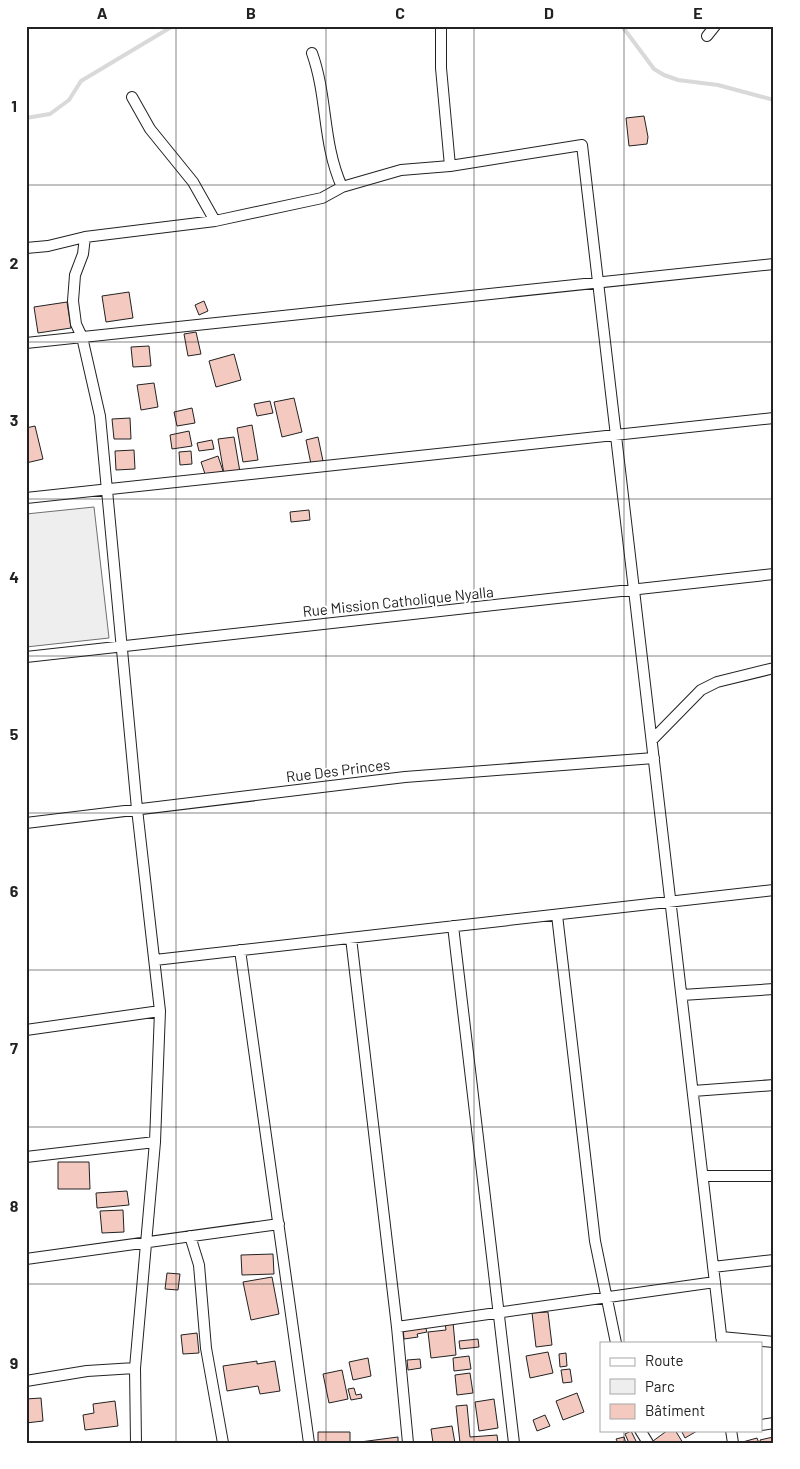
<svg xmlns="http://www.w3.org/2000/svg" width="800" height="1469" viewBox="0 0 800 1469" font-family="Barlow,sans-serif">
<style>
.green{fill:#eee;stroke:#6f6f6f}
.lines{fill:none;stroke-linecap:round;stroke-linejoin:round}
.stream{stroke:#d9d9d9;stroke-width:4}
.building{fill:#f3c9c0;stroke:#222}
.street-casing{stroke:#222;stroke-width:12}
.street{stroke:#fff;stroke-width:10}
.grid{fill:none;stroke:#222;stroke-width:1;stroke-opacity:0.55}
.labels{text-anchor:middle;dominant-baseline:central;stroke-width:4;stroke-linejoin:round;paint-order:stroke}
.street-label{font-size:15px;fill:#222;stroke:#fff}
.neatline{fill:none;stroke:#222;stroke-width:2}
.grid-label{font-size:16px;text-anchor:middle;font-weight:bold;fill:#222}
</style>
<rect width="100%" height="100%" fill="#fff"/>
<path class="green" d="M94 507 109 638 26 647V514Z"/>
<g class="lines">
<path class="stream" d="M622 26 654 69 664 75 678 80 718 85 774 100
M26 118 50 114 69 100 81 81 173 26"/>
</g>
<path class="building" d="M644 116 648 137 647 144 629 146 626 118Z
M129 292 133 318 106 322 102 296Z
M204 301 208 311 199 315 195 305Z
M67 302 71 328 38 333 34 307Z
M196 332 201 354 188 356 184 334Z
M149 346 151 366 133 367 131 347Z
M234 354 241 380 216 387 209 361Z
M154 383 158 407 141 410 137 385Z
M294 398 302 432 282 437 274 402Z
M270 401 273 413 257 416 254 404Z
M192 408 195 423 177 426 174 412Z
M130 418 131 439H114L112 419Z
M252 425 258 460 243 462 237 428Z
M35 426 43 459 26 463V428Z
M189 431 192 446 172 449 170 435Z
M234 437 240 472 224 474 218 439Z
M318 437 323 461 311 464 306 440Z
M212 440 214 449 199 451 197 443Z
M134 450 135 469 116 470 115 451Z
M191 451 192 464 180 465 179 452Z
M218 456 223 471 206 477 201 462Z
M309 510 310 520 291 522 290 512Z
M58 1162H89L90 1189H58Z
M127 1191 129 1205 97 1208 96 1193Z
M123 1210 124 1232 102 1233 100 1211Z
M273 1254 274 1274 242 1275 241 1255Z
M167 1273 180 1274 178 1290 165 1289Z
M272 1277 279 1314 251 1320 243 1282Z
M548 1312 552 1345 536 1347 532 1313Z
M453 1322 456 1355 431 1358 428 1332 446 1330 445 1323Z
M425 1326 427 1332 417 1334 418 1337 404 1339 403 1329Z
M197 1333 199 1353 183 1354 181 1335Z
M478 1339 479 1347 460 1349 459 1341Z
M548 1352 553 1373 530 1378 526 1356Z
M566 1353 567 1366 560 1367 559 1354Z
M469 1356 471 1369 454 1371 453 1358Z
M368 1358 371 1376 353 1380 349 1362Z
M420 1359 421 1368 408 1370 407 1360Z
M257 1361V1364L275 1361 280 1391 260 1394 258 1386 227 1391 223 1366Z
M570 1369 572 1382 563 1383 561 1370Z
M342 1370 348 1399 329 1403 323 1374Z
M470 1373 473 1393 457 1395 455 1375Z
M354 1388 356 1395 361 1394 362 1398 351 1400 348 1389Z
M577 1393 584 1412 563 1420 556 1401Z
M41 1398 43 1421 26 1423V1399Z
M494 1399 498 1428 479 1431 475 1402Z
M115 1401 118 1426 85 1430 83 1415 94 1413 93 1404Z
M467 1405 470 1437 497 1435 498 1443H460L456 1406Z
M545 1415 550 1426 537 1431 533 1420Z
M452 1426 455 1443H433L431 1429Z
M668 1430H675L683 1443H654L653 1441Z
M681 1430H697V1431L685 1438Z
M631 1431 637 1443H629L625 1434Z
M318 1432H350V1443H318Z
M398 1437V1443H360V1442Z
M624 1437 626 1443H618L616 1439Z
M773 1437 774 1443H761L760 1440Z
M757 1438 759 1443H739Z"/>
<g class="lines">
<g class="street-casing">
<path id="street" d="M441 26V68L450 166
M707 36 715 26
M312 53C328 98 322 142 342 187
M132 97 150 129 193 182 215 221
M85 237 83 254 75 275 73 301 76 324 82 337 100 416 137 809 160 1011 155 1142 135 1368 136 1443
M26 248 48 246 85 237 215 221 322 198 342 187 401 170 450 166 582 145 722 1343
M26 343 774 264
M26 498 774 418
M26 657 774 574
M652 740 701 690 717 682 774 668
M26 823 405 777 654 758
M557 915 595 1241 616 1343
M453 926 514 1443
M351 938 397 1327 408 1443
M240 950 309 1443
M155 960 774 890
M682 995 774 989
M26 1030 160 1011
M693 1091 774 1085
M26 1157 155 1142
M703 1176H774
M190 1236 199 1265 206 1348 223 1443
M26 1259 279 1224
M713 1267 774 1260
M397 1327 715 1282
M721 1337 774 1342
M26 1381 87 1371 135 1368
M761 1425 774 1423
M640 1430 648 1443
M731 1430 733 1443"/>
</g>
<use href="#street" class="street"/>
</g>
<path class="grid" d="M176 26V1443M326 26V1443M474 26V1443M624 26V1343M26 185H774M26 342H774M26 499H774M26 656H774M26 813H774M26 970H774M26 1127H774M26 1284H774M624 1430V1443"/>
<g class="labels">
<g class="street-label">
<text transform="translate(398 601) rotate(-6)">Rue Mission Catholique Nyalla</text>
<text transform="translate(338 770) rotate(-7)">Rue Des Princes</text>
</g>
</g>
<rect width="800" height="1469" fill="none" stroke="#ffffff" stroke-width="55"/>
<rect x="600" y="1342" width="162" height="90" fill="#ffffff" stroke="#a7a7a7"/>
<rect x="610" y="1358" width="25" height="8" fill="#ffffff" stroke="#a7a7a7"/>
<text x="645" y="1366" font-size="15" fill="#222222">Route</text>
<rect x="610" y="1379" width="25" height="15" fill="#eeeeee" stroke="#a7a7a7"/>
<text x="645" y="1392" font-size="15" fill="#222222">Parc</text>
<rect x="610" y="1404" width="25" height="15" fill="#f3c9c0" stroke="#a7a7a7"/>
<text x="645" y="1416" font-size="15" fill="#222222">Bâtiment</text>
<rect x="28" y="28" width="744" height="1414" class="neatline"/>
<g class="grid-label">
<text x="102" y="19">A</text>
<text x="251" y="19">B</text>
<text x="400" y="19">C</text>
<text x="549" y="19">D</text>
<text x="698" y="19">E</text>
<text x="14" y="112">1</text>
<text x="14" y="269">2</text>
<text x="14" y="426">3</text>
<text x="14" y="583">4</text>
<text x="14" y="740">5</text>
<text x="14" y="897">6</text>
<text x="14" y="1054">7</text>
<text x="14" y="1212">8</text>
<text x="14" y="1369">9</text>
</g>
</svg>
